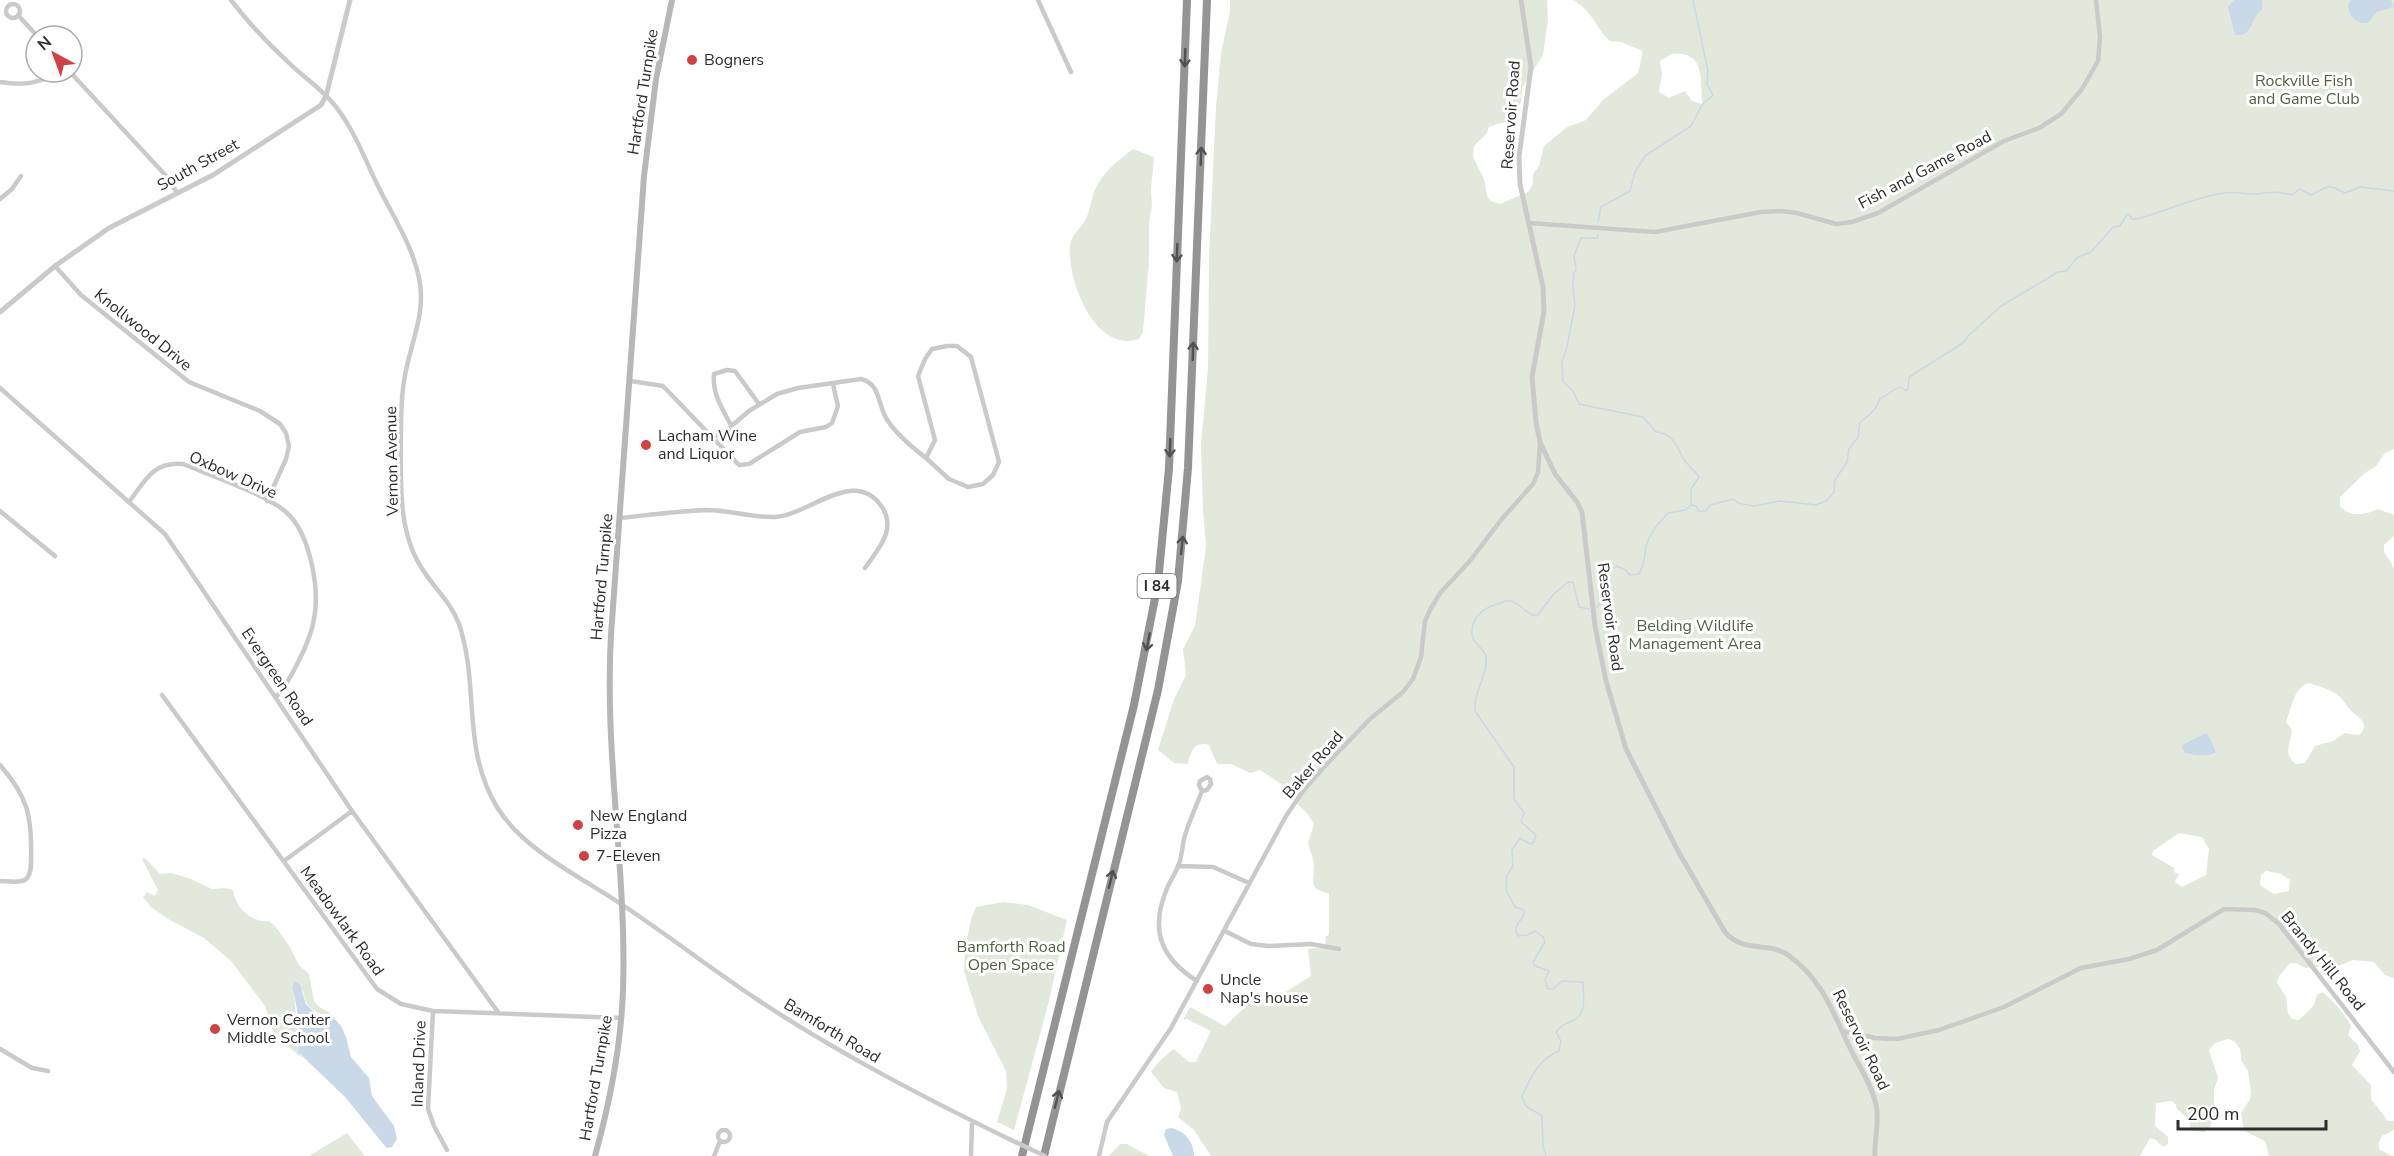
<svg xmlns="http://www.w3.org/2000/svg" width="2394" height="1156" viewBox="0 0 2394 1156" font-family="'Nunito Sans',sans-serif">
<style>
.green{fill:#e2e9dc;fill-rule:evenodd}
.water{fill:#c9d9e7}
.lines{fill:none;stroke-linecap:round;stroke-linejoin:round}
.stream{stroke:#c9d9e7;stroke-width:1.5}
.minor{stroke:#cacaca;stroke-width:4.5}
.tertiary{stroke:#cacaca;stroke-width:5}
.secondary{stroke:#b7b7b7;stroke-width:6}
.motorway{stroke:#949494;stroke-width:8}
.minor-bridge{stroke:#cacaca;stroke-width:4.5}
.oneway{stroke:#515151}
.poi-dot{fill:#d14143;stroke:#fff;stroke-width:2}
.labels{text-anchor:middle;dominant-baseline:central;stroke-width:6;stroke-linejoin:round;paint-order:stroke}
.shield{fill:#fff;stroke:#6c6c6c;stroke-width:1.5}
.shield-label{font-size:15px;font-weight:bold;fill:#2d2d2d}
.poi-label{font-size:16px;fill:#2d2d2d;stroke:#fff;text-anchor:start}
.park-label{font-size:16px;fill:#4e633f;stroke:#fff}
.street-label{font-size:16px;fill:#2d2d2d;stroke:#fff}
</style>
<rect width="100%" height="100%" fill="#fff"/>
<path class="green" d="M1230 0H1547L1548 20 1543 55 1522 88 1521 102 1510 120 1489 127 1487 133 1474 146 1473 157 1484 179 1487 196 1491 201 1500 204 1528 192 1533 184V174L1539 166 1544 146 1567 127 1586 120 1603 100 1638 73 1643 51 1621 42 1610 41C1595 28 1594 12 1573 0H2394V449L2385 453 2376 466 2365 473 2340 497V506C2350 518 2365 515 2378 509L2394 515V536L2384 545V552L2394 568V978L2385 975 2374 962 2353 960 2338 966 2328 963 2316 967 2305 968 2296 963H2290L2279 976 2277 982 2286 997 2288 1013 2292 1019 2299 1020 2314 1005 2317 995 2323 992C2334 1002 2344 1013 2351 1026L2348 1035 2358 1045 2360 1051 2352 1065 2371 1085V1099L2388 1121H2394V1130L2382 1136 2378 1144 2380 1150 2392 1156H2269L2265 1141 2244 1131 2241 1113 2250 1099 2251 1092 2248 1071 2241 1060 2240 1049 2234 1041 2228 1039 2215 1043 2209 1050 2218 1078 2214 1090V1110L2210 1129 2204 1132 2192 1131 2187 1118 2177 1109 2175 1103 2172 1101 2156 1103 2155 1126 2168 1137V1144L2163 1147 2156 1140 2150 1138 2140 1156H1211L1194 1130 1178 1117 1181 1108 1177 1092 1164 1088 1151 1072C1157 1062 1165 1056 1174 1049L1189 1062H1196L1211 1031 1187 1019 1183 1020 1190 1007 1225 1026 1257 996 1269 1002 1311 976 1308 949 1325 947 1326 936 1329 935V894L1316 889 1313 883 1314 863 1308 843 1314 824 1307 813 1295 802 1294 792 1260 770 1250 773 1231 764H1217L1209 745C1195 741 1190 751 1188 764L1174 763 1158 750 1174 699 1186 675 1183 649 1195 626 1206 546 1203 510 1201 444 1208 368 1209 257 1216 107 1221 53 1230 12ZM1672 54C1707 50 1700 83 1702 104L1692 101 1685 91 1669 98 1659 92 1662 73 1660 61ZM2309 683C2318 686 2332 690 2339 696 2344 700 2346 706 2351 711 2359 718 2371 724 2359 735L2345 733 2333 741 2315 746 2305 763 2296 764C2282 754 2291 744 2292 730L2286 722C2291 710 2294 686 2309 683ZM2179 833 2202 837 2209 849 2206 875 2182 887 2175 882 2179 874 2174 872V868L2152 855 2153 851ZM2266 871 2281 874 2290 880 2289 891 2274 894 2260 885 2261 875Z
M1133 149 1154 157 1151 189 1152 206 1149 222V261L1143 332 1139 339C1095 354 1067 280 1070 246 1070 236 1082 227 1086 219 1090 210 1091 201 1094 192 1101 173 1118 161 1133 149Z
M145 858 160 874 171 873 191 879 212 889 225 888 233 890C235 907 251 923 269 921L275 926 290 947 299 965 309 974 314 1001 318 1006 332 1014 335 1019C318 1013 306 1011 303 991L292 987C298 1004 295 1048 302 1058L275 1036 265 1006 231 961 204 938 168 919 151 907 143 897 147 892 155 896 158 890 142 859Z
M1004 902 1028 905 1067 920 1048 1005 1014 1130 997 1122 1007 1089 1006 1071 978 1016 964 971 965 949 971 919 976 907Z
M347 1133 365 1156H309Z
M1120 1144H1127L1149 1156H1109Z"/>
<path class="water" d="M2234 0H2262V10C2250 18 2253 38 2235 35L2228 7Z
M2351 0H2391L2394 7 2377 12 2368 23C2355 24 2349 17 2348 4Z
M2206 733 2210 738 2216 752C2207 758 2195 755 2185 753L2182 747 2184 744Z
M295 981 300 985 306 1004 311 1009 317 1014 335 1019 341 1026 346 1037 351 1057 369 1078 372 1096 394 1126 397 1139 392 1147 387 1148 384 1145 345 1097 298 1052C301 1036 297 1002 292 987Z
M1171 1128C1185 1131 1194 1142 1194 1156H1173L1164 1135 1166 1129Z"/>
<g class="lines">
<path class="stream" d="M1598 222 1601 207 1630 191 1635 172 1645 156 1691 126 1702 105 1713 95 1707 84 1708 71 1693 0
M1598 235V238H1581L1574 256 1576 270 1574 272 1573 287 1575 305 1567 347 1562 361 1563 382 1573 391 1579 404 1643 417 1656 432C1674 434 1676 445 1683 458 1687 465 1694 470 1699 477L1691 489V504
M1691 505 1696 506 1699 511H1706L1710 505 1733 499 1738 503 1754 506 1780 501 1816 505 1826 501 1834 492 1835 480 1847 462 1849 449 1858 437 1860 422C1870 415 1877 409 1880 398 1888 396 1893 388 1901 387L1906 391 1908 389 1909 377 1963 343 1968 336 2001 306 2058 272 2066 271 2078 257 2091 252 2113 227 2120 226 2128 213 2132 219H2136C2166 212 2193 197 2224 193 2235 191 2246 195 2256 194 2271 192 2277 191 2292 195L2300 189 2311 195C2329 186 2326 183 2345 193L2360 187 2394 191
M1596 608 1612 590 1606 574 1616 566 1626 570 1630 575 1639 574C1645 564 1644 556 1646 546 1650 532 1659 523 1668 513L1685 510 1690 506
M1546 1156 1543 1146 1542 1116 1526 1106 1522 1096C1531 1077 1538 1060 1559 1051L1561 1041 1556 1032C1560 1026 1565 1024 1572 1021 1588 1015 1583 995 1583 982L1562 981 1553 989H1548L1545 980 1549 971 1535 966 1533 962 1545 942 1543 937 1535 931 1527 935 1518 936C1511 924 1525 921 1524 910L1515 907 1507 892 1506 883 1507 876 1513 866 1512 850 1520 838 1530 844 1534 842 1536 835 1521 822 1524 813 1514 799V767L1475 711C1473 692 1488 676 1486 657 1484 647 1472 644 1472 634 1471 615 1485 607 1501 603 1506 601 1504 600 1510 601 1520 602 1525 615 1537 616L1553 595 1568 582H1573L1579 607 1589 609"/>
<path class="minor" d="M231 0C248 22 266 42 287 61 301 75 319 87 332 102 353 126 365 160 379 188 393 216 413 247 419 278 427 314 409 346 404 381 401 399 401 417 401 434 401 478 397 529 421 567 433 587 451 602 459 624 480 686 461 748 497 807 523 850 581 877 621 904 668 935 711 969 758 1000 838 1053 923 1097 1009 1139
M1038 0 1071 72
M6 11a7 7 0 1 1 14 0a7 7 0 1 1-14 0Z
M18 15 37 36
M70 72 168 178 177 193
M0 82C26 86 38 83 61 72
M0 199 12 189 21 176
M1529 223 1655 232 1761 212 1781 211 1797 213 1836 224 1852 222 1878 213 2004 141 2039 128 2061 114 2082 89 2098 61 2100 37 2096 0
M55 266 81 295 189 382 260 411 280 424 286 433 289 446 286 459 267 501
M947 346H957L971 357 999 462 993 475 983 484 968 487 949 479 926 458 935 440 918 376 925 359 932 349Z
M631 381 663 386 712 437 722 434 749 411 777 394 798 388 861 379C882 384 877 407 888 421 897 435 913 448 926 458
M0 388 165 534 352 811 498 1012
M732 427C723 410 712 394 714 374L727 370 735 371 759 404
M712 437 739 465 749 464 800 432 826 427 832 423 838 406 833 384
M129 502C145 481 153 461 183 464 210 475 265 494 286 512 310 533 320 589 314 619 311 640 290 682 276 697
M0 511 55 556
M620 518C649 515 678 511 707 510 730 510 752 518 775 517 809 515 855 466 882 507 897 530 878 549 865 568
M162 695 377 989 401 1004 433 1011 621 1018
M0 765C27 796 32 815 31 855 31 863 32 872 27 878 23 884 7 881 0 881
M284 861 352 811
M1179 866 1213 867 1249 883
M1225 931 1251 944 1268 946 1311 944 1339 949
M1197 981C1161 958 1150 931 1166 891 1169 882 1175 875 1178 866 1182 858 1182 848 1184 839 1188 823 1196 807 1202 791L1207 790 1211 784 1210 779 1207 777 1200 781 1199 785 1202 791
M433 1011 428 1109 434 1126 447 1150
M1842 1031 1875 1038 1897 1039 1939 1030 2004 1007 2081 968 2129 959 2157 950 2224 909 2255 910 2265 913 2279 924 2394 1072
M0 1049 32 1068 48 1071
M718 1136a6 6 0 1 1 12 0a6 6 0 1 1-12 0Z
M714 1156 720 1141
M971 1156 972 1121
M1099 1156 1107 1122 1171 1028 1286 816 1303 791 1323 768 1370 719 1403 692 1413 679 1421 657 1425 621 1431 608 1441 592 1469 562 1501 520 1533 484 1538 472 1540 443"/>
<path class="tertiary" d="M1521 0 1531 67 1519 157 1520 184 1543 287 1544 311 1532 377 1536 422 1540 442 1555 474 1577 502 1582 512 1595 626 1606 681 1626 749 1678 851 1725 932C1744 954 1768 941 1788 955 1821 978 1833 1012 1849 1046 1858 1065 1872 1085 1876 1105 1880 1122 1874 1139 1875 1156
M0 312 55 266 109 228 213 175 321 105 326 96 350 0"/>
<path class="secondary" d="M595 1156C610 1102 621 1046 623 990 627 872 604 754 611 635L644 176 656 79 672 0"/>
<path class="motorway" d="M1022 1156 1134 705 1158 583 1169 468 1187 0
M1044 1156 1158 690 1178 581 1188 468 1207 0"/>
<path class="minor-bridge" d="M1009 1139 1045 1156"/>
</g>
<defs><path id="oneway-shaft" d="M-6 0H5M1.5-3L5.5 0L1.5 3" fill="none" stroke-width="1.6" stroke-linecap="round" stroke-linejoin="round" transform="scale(1.5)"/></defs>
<g class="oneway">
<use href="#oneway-shaft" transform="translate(1185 58) rotate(92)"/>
<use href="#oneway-shaft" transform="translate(1201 156) rotate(-88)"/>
<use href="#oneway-shaft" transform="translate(1177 253) rotate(92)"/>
<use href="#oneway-shaft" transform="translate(1193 351) rotate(-88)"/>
<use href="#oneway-shaft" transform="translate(1170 448) rotate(92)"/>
<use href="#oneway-shaft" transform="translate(1182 545) rotate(-84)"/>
<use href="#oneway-shaft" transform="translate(1148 642) rotate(101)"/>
<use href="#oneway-shaft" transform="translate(1111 879) rotate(-76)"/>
<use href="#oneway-shaft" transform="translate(1057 1099) rotate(-76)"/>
</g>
<g class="poi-dot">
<circle cx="692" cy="60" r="6"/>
<circle cx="646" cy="445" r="6"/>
<circle cx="578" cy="825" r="6"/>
<circle cx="584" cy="856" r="6"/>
<circle cx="1208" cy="989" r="6"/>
<circle cx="215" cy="1029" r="6"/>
</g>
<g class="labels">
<rect class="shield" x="1137.5" y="574" width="39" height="24" rx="4.5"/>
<g class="shield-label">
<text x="1157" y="586">I 84</text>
</g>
<g class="poi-label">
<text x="704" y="60">Bogners</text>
<text x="658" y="436">Lacham Wine<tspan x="658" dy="18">and Liquor</tspan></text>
<text x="590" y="816">New England<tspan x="590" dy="18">Pizza</tspan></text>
<text x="596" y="856">7-Eleven</text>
<text x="1220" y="980">Uncle<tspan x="1220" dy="18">Nap's house</tspan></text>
<text x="227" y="1020">Vernon Center<tspan x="227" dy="18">Middle School</tspan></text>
</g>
<g class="park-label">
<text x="2304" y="81">Rockville Fish<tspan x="2304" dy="18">and Game Club</tspan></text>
<text x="1695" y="626">Belding Wildlife<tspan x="1695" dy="18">Management Area</tspan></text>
<text x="1011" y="947">Bamforth Road<tspan x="1011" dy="18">Open Space</tspan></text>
</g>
<g class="street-label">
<text transform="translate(643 92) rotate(-81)">Hartford Turnpike</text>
<text transform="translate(1511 115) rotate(-86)">Reservoir Road</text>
<text transform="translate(198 165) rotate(-29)">South Street</text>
<text transform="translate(1925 170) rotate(-28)">Fish and Game Road</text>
<text transform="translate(143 330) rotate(39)">Knollwood Drive</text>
<text transform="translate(392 461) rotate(-91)">Vernon Avenue</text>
<text transform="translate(233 475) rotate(24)">Oxbow Drive</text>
<text transform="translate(602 577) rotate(-85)">Hartford Turnpike</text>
<text transform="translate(1610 617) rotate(82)">Reservoir Road</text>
<text transform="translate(277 677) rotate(56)">Evergreen Road</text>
<text transform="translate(1313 765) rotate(-49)">Baker Road</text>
<text transform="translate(342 921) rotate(54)">Meadowlark Road</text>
<text transform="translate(2323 961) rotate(51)">Brandy Hill Road</text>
<text transform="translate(832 1031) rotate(31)">Bamforth Road</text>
<text transform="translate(1861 1040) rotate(64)">Reservoir Road</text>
<text transform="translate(419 1064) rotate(-88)">Inland Drive</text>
<text transform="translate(596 1078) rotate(-80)">Hartford Turnpike</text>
</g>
</g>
<g transform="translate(54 54) rotate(319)"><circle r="28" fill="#ffffff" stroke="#ababab" stroke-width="1.5"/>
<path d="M0-4.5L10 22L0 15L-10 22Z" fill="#d14143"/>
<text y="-9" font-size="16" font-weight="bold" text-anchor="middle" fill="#2d2d2d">N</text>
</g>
<path d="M2178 1120v9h148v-9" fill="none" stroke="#2d2d2d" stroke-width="3"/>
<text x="2187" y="1120" font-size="18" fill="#2d2d2d" stroke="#ffffff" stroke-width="4.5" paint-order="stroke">200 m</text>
</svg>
